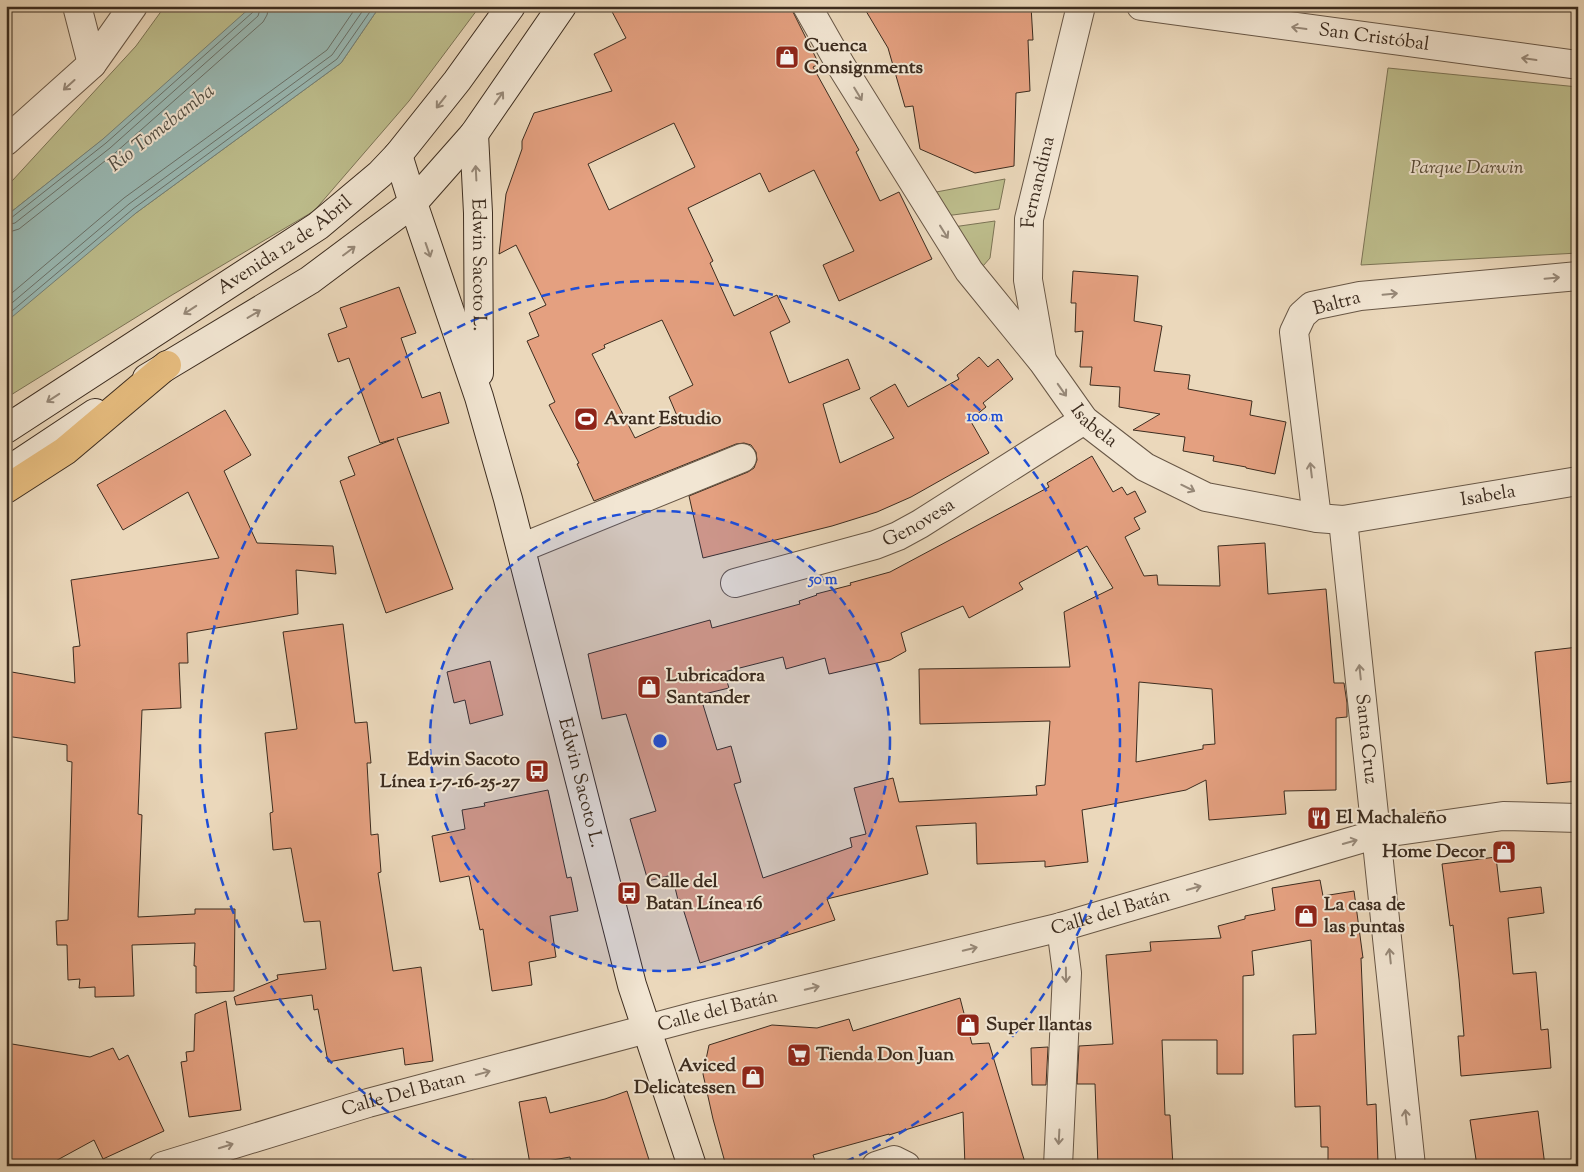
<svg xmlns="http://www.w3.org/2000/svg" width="1584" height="1172" viewBox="0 0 1584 1172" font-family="'Sorts Mill Goudy',serif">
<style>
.green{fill:#bdbd8c;stroke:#7c7456}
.water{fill:#99b9b4;stroke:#748178}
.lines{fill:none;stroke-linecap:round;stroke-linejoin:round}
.shore{stroke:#6a726a;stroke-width:1}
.building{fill:#e4a080;stroke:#3c2c1f;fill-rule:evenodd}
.street-casing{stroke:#685746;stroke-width:30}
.secondary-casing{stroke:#3c2c1f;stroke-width:30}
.primary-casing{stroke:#3c2c1f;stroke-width:30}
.street{stroke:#f2e6d3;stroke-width:28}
.secondary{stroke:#f2e6d3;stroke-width:28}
.primary{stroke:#e6bc7e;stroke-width:28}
.oneway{stroke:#978979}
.ring{fill:none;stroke:#1d4ed8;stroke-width:2.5;stroke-dasharray:9 6}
.labels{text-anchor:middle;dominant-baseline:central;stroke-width:4;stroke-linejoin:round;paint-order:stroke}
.street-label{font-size:19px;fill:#3c2c1f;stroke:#f2e6d3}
.poi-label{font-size:19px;font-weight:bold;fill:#3c2c1f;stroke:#f2e6d3;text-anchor:start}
.park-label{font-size:19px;font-style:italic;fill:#564935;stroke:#f2e6d3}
.water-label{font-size:20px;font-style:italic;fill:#534f44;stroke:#f2e6d3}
.centre{fill:#1d4ed8;stroke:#f2e6d3;stroke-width:2.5}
.ring-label{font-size:15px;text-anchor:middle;font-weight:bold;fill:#1d4ed8;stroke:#f2e6d3;stroke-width:4;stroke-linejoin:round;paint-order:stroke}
</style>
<rect width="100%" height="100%" fill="#ebd8bb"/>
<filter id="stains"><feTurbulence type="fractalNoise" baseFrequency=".004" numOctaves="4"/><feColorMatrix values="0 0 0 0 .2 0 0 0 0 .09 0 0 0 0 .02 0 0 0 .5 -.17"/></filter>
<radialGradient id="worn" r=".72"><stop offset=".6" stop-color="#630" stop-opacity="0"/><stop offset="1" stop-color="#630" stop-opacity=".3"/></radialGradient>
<path class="green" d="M165 6H259L234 36 6 216V185L12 181 136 46Z
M380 6H480L409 101 314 211 172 295 6 398V308L341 63Z
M1388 68 1578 87V253L1361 265Z
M1005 179 999 209 945 216 931 193Z
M995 221 990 258 983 266 969 258 953 227Z"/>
<path class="water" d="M252 6H380L341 63 136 213 6 322V216L103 139Z"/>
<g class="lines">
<path class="shore" d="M6 219 11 218 106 143 253 12 255 6
M6 225 15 223 110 148 258 16 261 6
M6 233 19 229 115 153 263 22 267 15 269 6
M6 298 124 198 327 50 357 6
M6 308 129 204 332 55 366 6
M6 316 133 209 337 59 374 6"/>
</g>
<path class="building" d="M609 6H790L819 64 813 67 859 150 856 152 880 201 899 192 932 259 839 301 823 265 854 251 814 170 769 192 760 173 688 208 713 261 710 263 734 316 777 295 790 322 770 332 789 383 848 359 860 389 823 404 840 463 894 438 870 398 895 384 908 407 959 379 957 375 979 357 988 367 998 359 1013 379 983 403 986 407 970 420 989 453 911 497 877 512 832 526 703 558 689 496 748 472 754 468 757 460 756 452 751 445 744 443 736 444 594 501 577 464 579 463 549 405 555 402 527 341 539 336 529 313 546 305 516 245 499 254 506 194 522 149V141L534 113 612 91 594 54 626 38ZM674 123 695 167 609 210 588 164ZM662 320 693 385 669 397 678 418 635 438 592 354 605 348 604 345Z
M863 6H1031L1033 40H1028L1030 91 1016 93 1014 166 975 173 920 149 913 106 905 107 888 48Z
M1073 271 1138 276 1134 321 1162 326 1154 371 1190 375 1188 389 1252 401 1250 415 1286 422 1275 474 1246 468V467L1213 461 1214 456 1183 451 1185 437 1133 430 1160 414 1119 407 1120 387 1090 385 1092 367H1080L1083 331 1075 332 1076 303H1071Z
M399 287 416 333 401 338 422 398 440 392 449 423 397 438 453 589 386 613 340 481 355 475 348 457 394 439 380 443 349 358 338 362 328 334 347 327 340 308Z
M225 410 251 455 224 471 257 543 333 546 336 574 296 570 298 614 187 633 188 663H179L181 708 142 710 138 814 142 815 138 917 195 914V909H235L234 991 196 993V966H194L195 943 132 945 134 996 95 997V987L79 988 80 979 68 980 67 945H57L56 921 68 920 72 762 67 761V745L6 736V671L75 683 73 647 80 646 71 580 219 558 188 492 123 530 97 485Z
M1092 456 1113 492 1122 487 1127 495 1135 491 1146 512 1134 518 1140 529 1125 537 1144 576 1157 575 1158 585 1220 586 1218 546 1265 543 1268 594 1326 589 1334 683H1344L1347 703V717L1336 718V790L1284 791 1286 814 1209 820 1206 780 1186 790 1082 810 1088 862 1045 867V861L977 864 976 823 916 826 928 874 827 899 835 920 700 963 680 899 678 900 672 875 648 881 630 819 656 811 626 714 602 719 588 654 710 620 712 628 800 604 799 601 817 595 816 594 851 585 850 583 890 572 1049 487 1047 483ZM1087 546 1113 588 1064 612 1070 667 919 669 920 724 1050 721 1045 785 1036 786 1037 795 899 802 893 778 854 788 866 834 850 838 852 847 763 878 734 784 741 782 731 746 717 750 700 695 729 688 724 672 783 657 786 669 825 658 829 674 890 660 906 651 901 633 963 606 969 618 1023 589 1019 583ZM1139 682 1212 689 1215 744 1203 745V749L1136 762Z
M343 624 355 723 367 722 371 763H367L371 835 378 834 381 872 378 873 393 971 421 967 433 1061 405 1065 403 1048 328 1062 318 1009 314 1010 312 995 236 1005 234 997 278 979 277 975 326 969 320 921 304 922 291 848 273 850 270 813 273 812 265 733 297 729 283 632Z
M1578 647V781L1547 784 1535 652Z
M490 661 503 715 470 724 465 700 454 703 447 672Z
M548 790 567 878 571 877 578 911 550 916 556 957 529 962 532 985 492 991 483 929 480 930 469 876 440 882 432 836 465 829 462 810 485 806 484 803Z
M1496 857 1500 892 1541 887 1544 913 1508 918 1513 974 1536 972 1541 1030 1548 1029 1551 1068 1461 1076 1458 1036H1464L1459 979 1453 925 1450 926 1442 864Z
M1320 880 1323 896 1354 891 1363 958H1361L1367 1105 1376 1104 1378 1163 1328 1165V1147H1321L1320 1106 1295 1107 1293 1035 1316 1034 1311 940 1252 951 1254 975 1243 976V1074H1217V1040H1162L1165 1115H1170L1173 1166H1098L1095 1084H1077L1079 1046 1113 1044 1106 955 1151 951 1150 942 1221 938 1218 926 1245 919V916L1275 910 1272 888Z
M960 998 972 1044 989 1043 1026 1166H965L963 1112 889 1135V1134L813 1155 815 1161 794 1166H726L713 1119 703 1074 709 1045 772 1025 817 1028 849 1019 853 1031Z
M226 1001 241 1110 189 1117 181 1062 187 1061 186 1052 194 1051 195 1014Z
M6 1043 90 1057 113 1048 119 1060 128 1055 164 1131 103 1159 94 1140 50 1164H33V1166H6Z
M1048 1047 1046 1085H1032L1031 1048Z
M627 1091 651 1166H571L570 1157 530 1164 519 1102 546 1097 550 1113 605 1099Z
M1538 1111 1545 1166H1477L1470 1120Z"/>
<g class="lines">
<g class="street-casing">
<g id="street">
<path d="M77 6 92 64"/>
<path id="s1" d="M807 6 840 64 969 271 1043 362 1084 420 1145 467 1206 497 1317 518 1343 520 1578 481"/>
<path id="s2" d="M1141 6 1578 65"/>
<path d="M6 141 92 64 133 6"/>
<path id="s3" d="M1042 360 1028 280 1029 219 1081 6"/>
<path d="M1317 518 1294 332 1302 315 1312 306 1360 296 1578 276"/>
<path id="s4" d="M1343 520 1411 1166"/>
<path d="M521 548 742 458"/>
<path id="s5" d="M735 583 875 545 898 536 920 524 1084 420"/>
<path id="s6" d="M163 1166 368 1103 696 1016 1061 927 1377 834 1503 816 1578 818"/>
<path d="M876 1166 894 1160 906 1166"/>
<path d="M1058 1166 1067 973 1061 927"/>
</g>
</g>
<g class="secondary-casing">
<g id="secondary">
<path id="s7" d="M474 134 478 213 479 373"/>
<path id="s8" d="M398 155 413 203 479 397 508 499 632 985 692 1166"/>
<path d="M147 378 310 280 413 203 474 134 562 6"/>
<path id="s9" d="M6 429 318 226 380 174 398 155 457 81 511 6"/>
<path d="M6 472 95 413"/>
</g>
</g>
<g class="primary-casing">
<path id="primary" d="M6 489 65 451 167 365"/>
</g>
<use href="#street" class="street"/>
<use href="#secondary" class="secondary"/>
<use href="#primary" class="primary"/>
</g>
<defs><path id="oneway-shaft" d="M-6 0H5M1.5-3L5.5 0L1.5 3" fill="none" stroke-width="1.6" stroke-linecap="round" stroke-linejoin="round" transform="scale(1.25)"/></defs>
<g class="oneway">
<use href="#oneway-shaft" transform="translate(1299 28) rotate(-172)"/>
<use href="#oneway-shaft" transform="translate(1529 59) rotate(-172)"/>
<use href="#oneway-shaft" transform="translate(69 85) rotate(138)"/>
<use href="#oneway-shaft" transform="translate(858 94) rotate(59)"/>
<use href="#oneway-shaft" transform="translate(499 98) rotate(-55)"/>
<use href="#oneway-shaft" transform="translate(441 102) rotate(128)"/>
<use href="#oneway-shaft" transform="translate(476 173) rotate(-93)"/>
<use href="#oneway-shaft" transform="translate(944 232) rotate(58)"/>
<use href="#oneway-shaft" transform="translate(428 250) rotate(71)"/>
<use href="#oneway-shaft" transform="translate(349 251) rotate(-37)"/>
<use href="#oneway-shaft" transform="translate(1552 278) rotate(-5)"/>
<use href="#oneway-shaft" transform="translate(1390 294) rotate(-5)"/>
<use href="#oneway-shaft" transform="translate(190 310) rotate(147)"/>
<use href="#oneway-shaft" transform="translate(254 314) rotate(-31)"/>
<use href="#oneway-shaft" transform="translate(1062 390) rotate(55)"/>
<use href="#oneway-shaft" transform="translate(53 398) rotate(147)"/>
<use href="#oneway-shaft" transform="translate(1311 470) rotate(-97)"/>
<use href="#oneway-shaft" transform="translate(1188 488) rotate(26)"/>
<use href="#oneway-shaft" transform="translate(1360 672) rotate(-96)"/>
<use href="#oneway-shaft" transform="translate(1350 842) rotate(-16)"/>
<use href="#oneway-shaft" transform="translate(1194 888) rotate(-16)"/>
<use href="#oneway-shaft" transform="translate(970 949) rotate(-14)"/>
<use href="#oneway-shaft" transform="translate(1390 956) rotate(-96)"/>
<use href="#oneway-shaft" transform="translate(1066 975) rotate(89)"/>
<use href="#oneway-shaft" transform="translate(812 988) rotate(-14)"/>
<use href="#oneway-shaft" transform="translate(483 1073) rotate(-15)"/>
<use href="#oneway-shaft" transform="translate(1406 1117) rotate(-96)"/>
<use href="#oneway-shaft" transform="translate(1059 1137) rotate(93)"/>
<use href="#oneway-shaft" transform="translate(226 1146) rotate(-17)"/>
</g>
<circle cx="660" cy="741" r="230" fill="#1d4ed8" fill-opacity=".12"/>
<g class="ring">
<circle cx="660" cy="741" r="230"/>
<path d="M480 1164A460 460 0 1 1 840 1164"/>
</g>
<defs>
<g id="shop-square" transform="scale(1.25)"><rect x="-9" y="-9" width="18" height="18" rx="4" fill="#8f2418" stroke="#f2e6d3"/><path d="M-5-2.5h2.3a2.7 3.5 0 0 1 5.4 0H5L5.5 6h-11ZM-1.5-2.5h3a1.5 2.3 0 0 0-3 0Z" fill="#fff"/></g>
<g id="stadium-square" transform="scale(1.25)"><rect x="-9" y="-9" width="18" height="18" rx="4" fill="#8f2418" stroke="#f2e6d3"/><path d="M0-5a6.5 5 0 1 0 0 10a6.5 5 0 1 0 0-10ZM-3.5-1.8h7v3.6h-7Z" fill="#fff"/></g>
<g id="bus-square" transform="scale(1.25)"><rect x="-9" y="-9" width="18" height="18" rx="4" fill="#8f2418" stroke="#f2e6d3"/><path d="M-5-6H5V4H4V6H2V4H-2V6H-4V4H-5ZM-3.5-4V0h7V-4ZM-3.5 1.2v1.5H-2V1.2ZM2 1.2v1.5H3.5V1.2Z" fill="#fff"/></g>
<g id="restaurant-square" transform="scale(1.25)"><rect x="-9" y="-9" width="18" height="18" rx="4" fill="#8f2418" stroke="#f2e6d3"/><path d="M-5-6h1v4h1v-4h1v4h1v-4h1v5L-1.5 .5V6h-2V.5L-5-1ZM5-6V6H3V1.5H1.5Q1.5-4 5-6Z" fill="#fff"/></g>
<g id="supermarket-square" transform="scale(1.25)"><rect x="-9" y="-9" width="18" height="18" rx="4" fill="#8f2418" stroke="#f2e6d3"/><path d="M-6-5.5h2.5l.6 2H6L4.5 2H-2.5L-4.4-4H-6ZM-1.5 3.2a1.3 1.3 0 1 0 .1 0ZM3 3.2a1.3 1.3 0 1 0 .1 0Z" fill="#fff"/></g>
</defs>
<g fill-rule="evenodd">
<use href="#shop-square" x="787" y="57"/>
<use href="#stadium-square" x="586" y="419"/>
<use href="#shop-square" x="649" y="687"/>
<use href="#bus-square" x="537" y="771"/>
<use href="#restaurant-square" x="1319" y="818"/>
<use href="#shop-square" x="1504" y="852"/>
<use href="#bus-square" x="629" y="893"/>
<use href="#shop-square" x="1306" y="916"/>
<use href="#shop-square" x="968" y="1025"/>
<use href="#supermarket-square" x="799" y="1055"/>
<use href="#shop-square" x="753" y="1077"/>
</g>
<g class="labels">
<g class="street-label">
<text stroke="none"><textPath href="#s2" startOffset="235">San Cristóbal</textPath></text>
<text stroke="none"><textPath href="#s3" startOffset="180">Fernandina</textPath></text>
<text stroke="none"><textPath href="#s9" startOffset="334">Avenida 12 de Abril</textPath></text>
<text stroke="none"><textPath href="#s7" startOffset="131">Edwin Sacoto L.</textPath></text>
<text transform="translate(1337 304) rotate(-15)">Baltra</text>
<text stroke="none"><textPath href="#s1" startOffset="510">Isabela</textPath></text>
<text stroke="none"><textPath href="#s1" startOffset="930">Isabela</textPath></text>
<text stroke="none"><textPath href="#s5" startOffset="194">Genovesa</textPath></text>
<text stroke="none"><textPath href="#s4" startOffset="220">Santa Cruz</textPath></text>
<text stroke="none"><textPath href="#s8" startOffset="654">Edwin Sacoto L.</textPath></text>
<text stroke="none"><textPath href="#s6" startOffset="981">Calle del Batán</textPath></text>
<text stroke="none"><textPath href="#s6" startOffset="576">Calle del Batán</textPath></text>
<text stroke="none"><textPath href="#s6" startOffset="251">Calle Del Batan</textPath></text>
</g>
<g class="poi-label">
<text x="804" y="46">Cuenca<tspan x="804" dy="22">Consignments</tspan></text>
<text x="604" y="419">Avant Estudio</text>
<text x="666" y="676">Lubricadora<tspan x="666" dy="22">Santander</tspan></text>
<text x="520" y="760" text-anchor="end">Edwin Sacoto<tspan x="520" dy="22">Línea 1-7-16-25-27</tspan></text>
<text x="1336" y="818">El Machaleño</text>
<text x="1486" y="852" text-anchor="end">Home Decor</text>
<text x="646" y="882">Calle del<tspan x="646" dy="22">Batan Línea 16</tspan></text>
<text x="1324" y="905">La casa de<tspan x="1324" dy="22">las puntas</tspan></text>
<text x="986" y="1025">Super llantas</text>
<text x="816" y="1055">Tienda Don Juan</text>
<text x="736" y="1066" text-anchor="end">Aviced<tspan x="736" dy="22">Delicatessen</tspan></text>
</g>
<g class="park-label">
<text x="1467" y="168">Parque Darwin</text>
</g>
<g class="water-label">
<text transform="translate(162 129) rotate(-38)">Río Tomebamba</text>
</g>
</g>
<circle cx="660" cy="741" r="8" class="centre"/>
<g class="ring-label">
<text x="985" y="421">100 m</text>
<text x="823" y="584">50 m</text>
</g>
<rect width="1584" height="1172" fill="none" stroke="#ebd8bb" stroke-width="25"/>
<rect x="8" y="8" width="1569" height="1157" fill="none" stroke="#3c2c1f" stroke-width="2.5"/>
<rect x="12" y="12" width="1559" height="1147" fill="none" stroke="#3c2c1f"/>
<rect width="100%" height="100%" filter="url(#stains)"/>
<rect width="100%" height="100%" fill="url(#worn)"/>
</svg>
